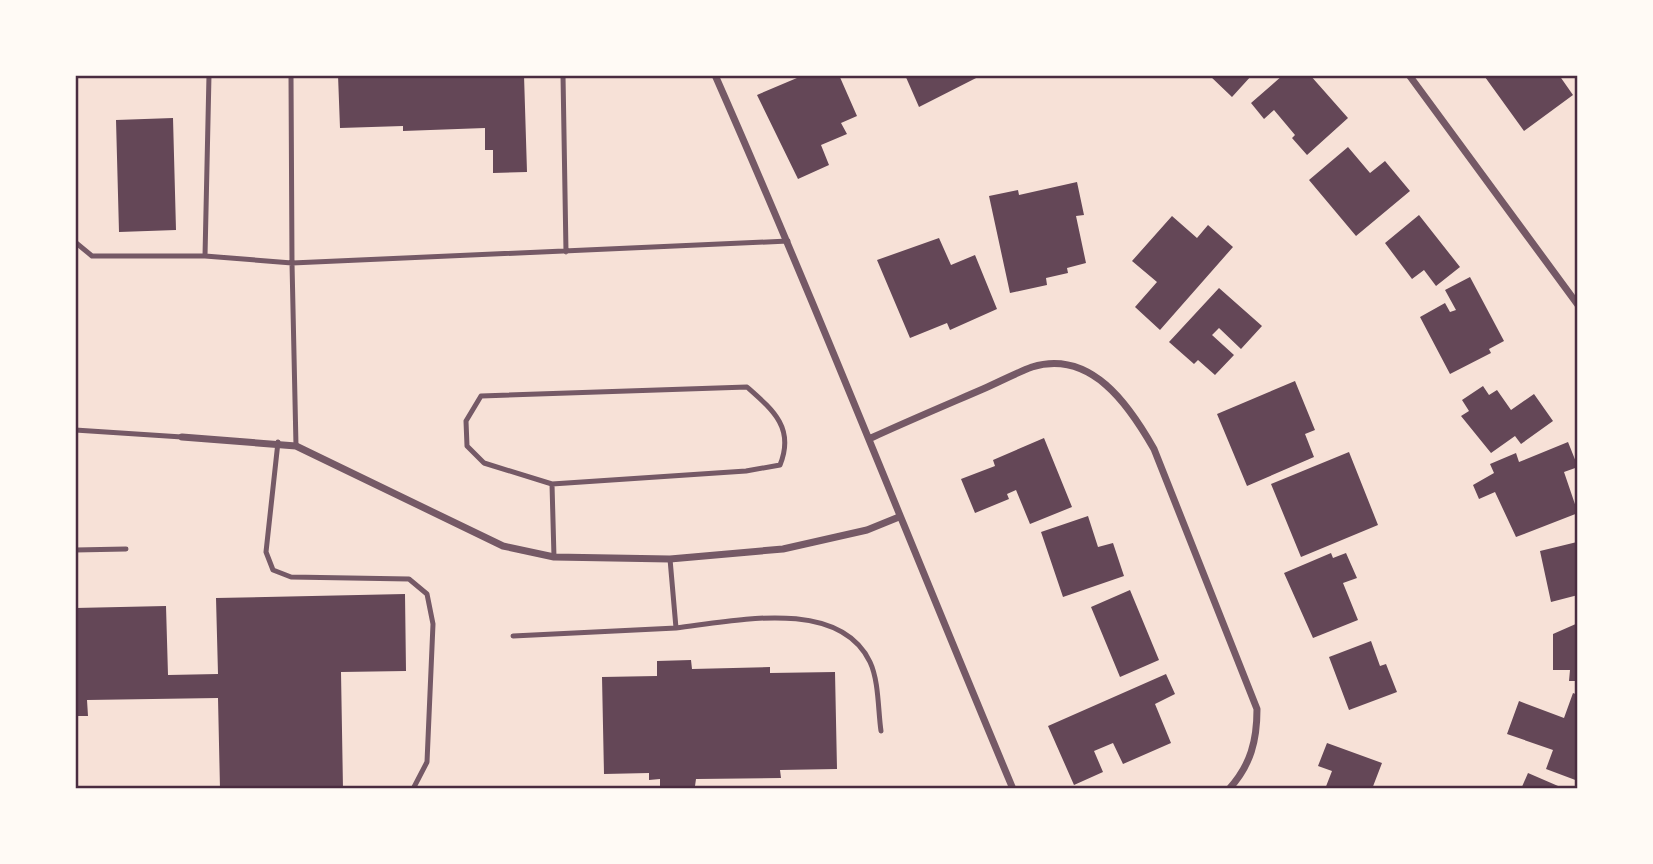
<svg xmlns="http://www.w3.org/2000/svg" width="1653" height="864" viewBox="0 0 1653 864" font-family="Karla,sans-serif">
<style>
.building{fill:#644757}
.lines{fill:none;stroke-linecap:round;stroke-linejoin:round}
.service{stroke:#755966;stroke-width:5}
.minor{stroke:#755966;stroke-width:7}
.neatline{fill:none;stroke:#4a2c40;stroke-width:2.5}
</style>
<rect width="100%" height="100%" fill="#f7e1d7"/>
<path class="building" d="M338 75H524L527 172 493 173V150H485V128L403 131V126L340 128Z
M804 75H839L857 116 841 123 847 134 821 145 829 165 798 179 757 95Z
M905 75H982L919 107Z
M1209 75H1252L1232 97Z
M1283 75H1310L1348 118 1307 155 1292 138 1295 135 1274 110 1264 119 1251 103Z
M1487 75H1559L1573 95 1524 131 1485 77Z
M173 118 176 230 119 232 116 120Z
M1348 147 1370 173 1385 161 1410 191 1356 236 1309 180Z
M1077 182 1084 215 1076 216 1086 263 1067 268 1068 273 1046 278 1047 285 1010 293 989 196 1018 190 1019 195Z
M1419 215 1460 267 1436 286 1424 270 1412 279 1385 243Z
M1172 216 1197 238 1208 225 1233 247 1160 330 1135 307 1157 282 1132 261Z
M939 238 951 265 975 255 997 309 950 330 947 323 910 338 877 260Z
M1470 277 1504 341 1489 349 1491 353 1450 374 1420 317 1445 303 1450 312 1456 310 1445 290Z
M1219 288 1262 326 1241 349 1219 328 1212 335 1234 355 1215 375 1198 360 1194 364 1169 342Z
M1295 381 1315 430 1305 434 1314 457 1247 486 1217 414Z
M1483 386 1489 395 1497 390 1511 410 1534 394 1553 421 1521 444 1515 436 1491 453 1461 416 1469 411 1462 400Z
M1044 438 1072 507 1030 524 1016 490 1007 494 1009 499 975 513 961 479 995 466 993 460Z
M1568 442 1578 467 1564 472 1578 513 1516 537 1495 492 1479 499 1473 485 1494 473 1490 464 1516 453 1519 462Z
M1349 452 1378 525 1301 557 1271 484Z
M1088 516 1098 547 1113 543 1124 576 1063 597 1041 532Z
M1577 542 1578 595 1551 602 1540 551Z
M1331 553 1333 558 1346 553 1357 578 1343 583 1358 620 1313 638 1284 573Z
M1130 590 1159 660 1120 677 1091 607Z
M405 594 406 671 341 672 343 789H220L218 698 87 700 88 716H75V608L166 606 168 675 218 674 216 598Z
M1578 623V681H1569L1570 670H1553V634Z
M1371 641 1380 666 1386 664 1397 692 1349 710 1329 657Z
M691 660 692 669 770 667V673L835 672 837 769 780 770 781 778 696 779 695 786 660 787V779L649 780V773L604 774 602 677 657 676V661Z
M1166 674 1175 694 1155 704 1171 743 1123 764 1113 743 1094 751 1103 772 1074 785 1048 726Z
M1573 693 1578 695V781L1546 769 1553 750 1507 734 1519 701 1564 718Z
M1327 743 1382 763 1372 789H1325L1332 771 1318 766Z
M1528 773 1565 789H1521Z"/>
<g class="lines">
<path class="service" d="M209 75 205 256 292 263 291 75
M563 75 566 252
M75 242 92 256H205
M75 430 182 437
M278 442 266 552 273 570 291 577 409 579 427 594 433 624 427 762 413 789
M296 446 292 263 788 241
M552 484 746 471 780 465C795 428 773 410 747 387L481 396 466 421 467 446 484 463 552 484 554 557
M75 550 126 549
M670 559 676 628C734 621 839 597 870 662 879 681 878 711 881 731
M513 636 676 628"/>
<path class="minor" d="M715 75C819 311 913 551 1013 789
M1409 75 1578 305
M182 437 296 446 503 546 554 557 670 559 783 549 867 530 899 517
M871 438C908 421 946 405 983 389 999 382 1016 373 1032 367 1091 349 1129 405 1154 449L1257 709C1257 740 1251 765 1229 789"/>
</g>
<rect width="1653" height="864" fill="none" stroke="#fffaf5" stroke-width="154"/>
<rect x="77" y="77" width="1499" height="710" class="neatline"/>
</svg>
